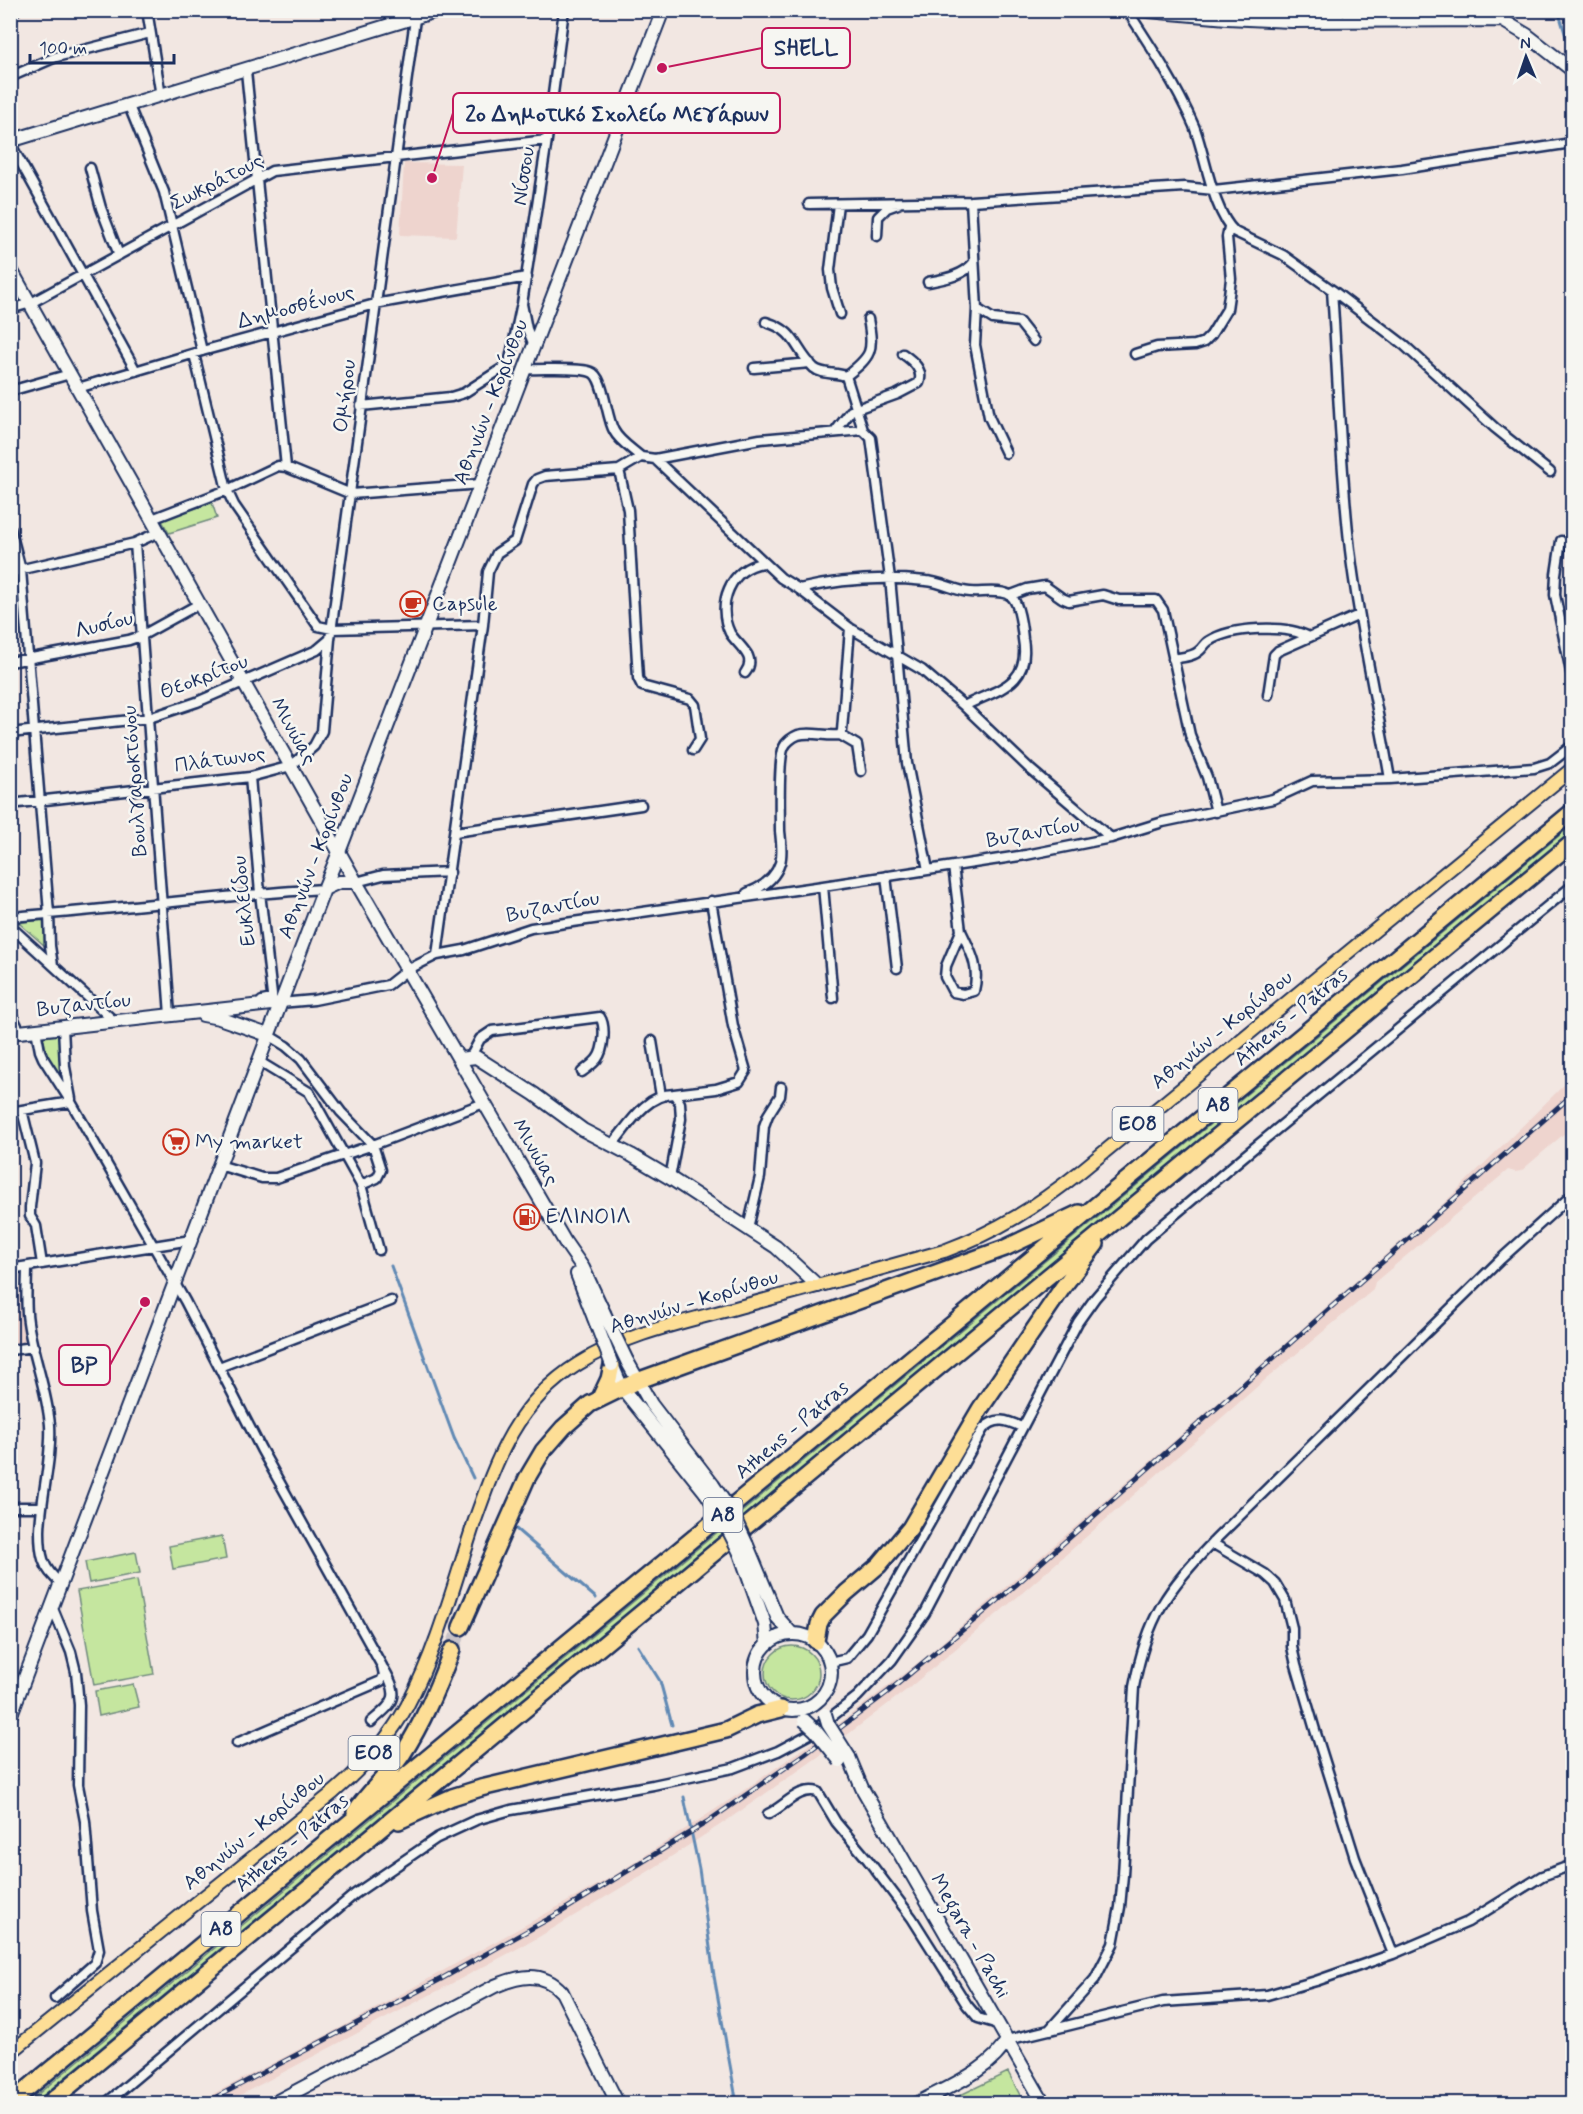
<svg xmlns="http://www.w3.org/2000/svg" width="1583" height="2114" viewBox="0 0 1583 2114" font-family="Mynerve,sans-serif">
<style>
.built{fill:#eed4ce}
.green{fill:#c5e69f;stroke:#708a7e;stroke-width:1.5}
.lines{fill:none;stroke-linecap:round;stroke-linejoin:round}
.stream{stroke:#6189b4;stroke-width:3}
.highway-tunnel{stroke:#c7c2c8;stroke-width:15;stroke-dasharray:15 8;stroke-linecap:butt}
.street-casing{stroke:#1b2f5e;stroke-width:13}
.secondary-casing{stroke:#1b2f5e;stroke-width:16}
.primary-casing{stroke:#1b2f5e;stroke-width:16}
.highway-casing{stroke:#1b2f5e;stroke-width:20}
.street{stroke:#f6f6f2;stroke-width:8}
.secondary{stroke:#f6f6f2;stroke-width:12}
.primary{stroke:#fdde96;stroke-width:12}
.highway{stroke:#fdde96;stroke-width:15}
.rail-casing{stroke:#1b2f5e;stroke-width:5}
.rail{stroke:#f6f6f2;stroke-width:3;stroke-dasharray:9;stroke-linecap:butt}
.secondary-bridge-casing{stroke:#1b2f5e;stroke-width:16;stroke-linecap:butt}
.secondary-bridge{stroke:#f6f6f2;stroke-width:12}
.labels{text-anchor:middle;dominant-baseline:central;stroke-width:5;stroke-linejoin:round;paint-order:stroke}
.shield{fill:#f6f6f2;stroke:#5d6b8a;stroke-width:1.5}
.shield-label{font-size:20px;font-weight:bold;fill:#1b2f5e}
.street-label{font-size:21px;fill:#1b2f5e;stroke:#f6f6f2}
.poi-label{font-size:21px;fill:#1b2f5e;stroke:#f6f6f2;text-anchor:start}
.leader{fill:none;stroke:#c2185b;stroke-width:2}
.callout-dot{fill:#c2185b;stroke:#f6f6f2;stroke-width:2}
.callout{fill:#f6f6f2;stroke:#c2185b;stroke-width:2}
.callout-label{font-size:22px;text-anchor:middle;font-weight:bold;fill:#1b2f5e}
</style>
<rect width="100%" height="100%" fill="#f2e7e2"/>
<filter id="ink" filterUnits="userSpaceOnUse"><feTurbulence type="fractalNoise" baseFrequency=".0167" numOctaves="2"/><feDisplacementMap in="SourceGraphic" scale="12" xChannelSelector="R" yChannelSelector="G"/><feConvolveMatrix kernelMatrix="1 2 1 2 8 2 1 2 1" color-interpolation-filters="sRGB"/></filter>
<g filter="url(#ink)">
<path class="built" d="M404 163 462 164 456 237 400 235Z
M1572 1077V1127L1521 1171 1515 1172 1508 1170 1375 1282 1373 1290 1259 1385 1021 1594 909 1688 818 1757 723 1823 649 1871 532 1941 225 2103 194 2104 342 2027 615 1875 740 1793 841 1722 923 1659 1221 1400 1442 1205Z
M23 1271 19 1293 28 1343 11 1346V1273Z"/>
<path class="green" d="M212 503 217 518 169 533 161 519Z
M1572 825V832L34 2103 26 2104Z
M44 918 46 944 45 946 19 923Z
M60 1035V1078L47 1054 43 1037Z
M222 1536 226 1559 173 1569 169 1546Z
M136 1552 140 1573 89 1583 85 1562Z
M137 1580 154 1674 94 1685 77 1591Z
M765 1673a27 27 0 1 1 54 0a27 27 0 1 1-54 0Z
M133 1684 139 1707 99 1716 95 1691Z
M1008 2072 1024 2103H944Z"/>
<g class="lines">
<path class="stream" d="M1558 10 1572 56
M391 1266 454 1438 473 1478
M516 1529 596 1598
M638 1646 660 1681 672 1725
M684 1797 699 1869 714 1976 737 2104"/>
<path class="highway-tunnel" d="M452 1650 461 1627"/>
<g class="street-casing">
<path id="street" d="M147 10 161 96
M1127 10C1152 48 1176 85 1194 126 1205 154 1213 213 1235 232L1283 255 1332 290C1338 376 1340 464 1350 550 1359 627 1377 703 1390 779
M10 11 16 10
M1439 20 1440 10
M246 71 286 467
M10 77 56 57 150 33
M129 106 164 192 202 351
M10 143 136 371
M90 168 101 208 119 255
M971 201 977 309 975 345 989 417 1006 453
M809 204 971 201 1184 187 1214 190 1402 169 1565 144
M838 204 830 270 832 288 840 314
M877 236 878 217 887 208 898 204
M928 282C944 279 964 276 974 262
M1332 290 1404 345 1495 428 1550 472
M10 309 31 303 272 171 547 140
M977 309 993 319 1019 322 1034 341
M766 322C797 331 794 349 814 368 822 375 835 372 846 376L863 430
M534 345 527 329 522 304 547 140 564 10
M194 354 227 490 234 505 318 626 332 629 483 625
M1135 354 1157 347 1195 345 1204 342 1211 335 1227 309 1229 295 1231 279 1227 237 1229 227
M754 368 810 363
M525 369C540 370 579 367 591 372 604 376 606 417 614 431 619 441 632 449 641 457
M846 376C872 356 874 351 868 319
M78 388 202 351 375 304 527 277
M10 391 70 374
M361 406 451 397 464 393 509 364 521 307
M835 432 851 411 898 394 919 383C924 370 913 361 903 354
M655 459 760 439 863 430 871 438 890 578 907 763 928 870
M619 470 628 510 638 678 642 686 690 699 695 705 700 739 693 750
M152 519 227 490 278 466 286 467 351 494 481 484
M10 528 21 570 49 913 50 946 53 965
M1561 541 1556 574 1555 595 1572 677
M135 543 170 1015
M10 572 135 543 159 532
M799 589C841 579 883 576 926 581 942 582 955 591 970 592 981 593 1002 589 1011 596 1019 603 1022 629 1023 639 1031 685 998 689 964 706
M1011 595 1027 589 1045 586 1062 598 1069 601 1103 595 1119 600H1156L1163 610 1190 735 1207 777 1216 812
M1173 659C1181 657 1193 657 1199 651 1203 648 1205 643 1209 641 1231 627 1286 624 1309 637
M10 662 129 640 141 636 199 604
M745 673C749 668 751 663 748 656 743 647 735 641 730 633 716 604 730 568 763 563
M1268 695 1274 655 1278 651 1359 615
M10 733 149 718 197 702 317 650 330 639
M840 735 857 745 861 771
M250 777 260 893 272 995V999L262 1001
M10 804 250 777 291 766 314 746 322 731 330 639 415 19
M455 832 641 805
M953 866 961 931 946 966 945 977 953 992 963 994 974 991C980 967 971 952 961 931
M886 876 897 968
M356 882 383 875 450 872
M823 886 833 998
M747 893C761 888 775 879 780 863 783 853 781 841 780 831 780 815 778 759 784 747 786 742 793 737 798 735 811 731 826 737 840 735L842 731 850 628
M10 917C115 910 219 895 324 889
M10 926 115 1022
M437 955 483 625 488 572 497 553 515 541 533 484 537 479 545 476 619 470 641 457 655 459 781 578 799 589 850 628 922 670 964 706 1030 769 1111 838 1163 822 1273 799 1312 781 1390 779 1534 768 1550 763 1572 746
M280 1003 314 1000 388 985 407 970 437 955 464 950 531 928 823 886 1026 855 1111 838
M10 1011 20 1032
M63 1027 65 1067 71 1099
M36 1030 40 1051 43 1058 71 1102 185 1301 261 1449 382 1666 384 1675 381 1681 237 1743
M268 1035 286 1046 301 1059 341 1112 373 1145 381 1170 377 1178 361 1185 379 1250
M652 1041 661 1096
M471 1056 480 1039 492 1031 600 1017C606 1026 604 1050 597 1059 593 1064 587 1068 582 1072
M258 1061 309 1092 361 1185
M674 1094 716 1089 739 1082 746 1071 733 1026 711 901
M22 1110 35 1163 30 1207V1216L36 1226 42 1264
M10 1112 71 1102
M612 1145C628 1126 646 1094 674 1094L680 1103 681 1119 670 1178
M219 1165 262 1178H276L373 1145 484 1103
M748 1228 760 1177 764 1126 768 1115 780 1096 781 1087
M27 1267C27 1285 25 1304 28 1322 33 1357 47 1390 50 1425 52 1461 41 1495 40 1531 40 1554 42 1569 61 1583
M10 1269 191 1240
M10 1350 34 1347
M219 1367 391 1301
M10 1507H41
M1212 1543 1265 1574 1275 1583 1285 1600 1292 1628V1647L1296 1665 1315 1730 1355 1858 1393 1954
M52 1606 71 1652 76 1672 79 1705 78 1785 85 1821 92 1911 99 1950 95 1963 55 1998
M830 1662 847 1658 867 1634 983 1429C996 1416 1007 1420 1021 1427
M371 1722C394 1702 401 1698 384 1669
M768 1814C784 1807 799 1786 818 1792L836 1822 868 1860 912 1918 967 2005 978 2018 998 2024
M1050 2030 1163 2002 1267 1995 1316 1981 1393 1954 1468 1922 1542 1876 1572 1865
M1007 2040 1049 2030 1095 1979 1113 1944 1120 1907 1123 1875 1134 1687C1147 1617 1167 1589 1216 1539L1501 1259 1572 1195
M105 2104 355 1894 437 1838 476 1820 511 1810 653 1785 733 1768 778 1751 808 1735 857 1697 892 1660 925 1613 1078 1322 1095 1298 1146 1239 1243 1157 1572 886"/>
</g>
<g class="secondary-casing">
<path id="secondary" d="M1137 10 1227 18 1292 21 1502 20 1527 35 1572 70
M10 141 439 10
M10 268 356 882 565 1242 583 1268 604 1313
M324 889 339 882H356
M203 1015 219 1018 268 1035
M10 1033 280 1003
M459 1059 476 1057 534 1094 583 1130 631 1155 670 1178 776 1247 818 1286
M577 1274 594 1318
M627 1361 651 1404 713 1485
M612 1365 622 1388 706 1493
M747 1545 777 1617 792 1634
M740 1553 765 1624 767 1644
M755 1672a38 38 0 1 1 76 0a38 38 0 1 1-76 0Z
M10 1717 324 889 339 852 663 10
M849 1757 862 1788 1044 2104
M272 2104 495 1986C519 1976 542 1970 562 1992L618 2104
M916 2104C945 2088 992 2070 1007 2040"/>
</g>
<g class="primary-casing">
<path id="primary" d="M10 2053 334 1792C363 1767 389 1739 407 1706 437 1649 454 1584 474 1523 497 1458 516 1403 578 1364 627 1333 684 1322 739 1307 807 1289 876 1270 944 1251 998 1231 1036 1207 1081 1171L1572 769"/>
</g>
<g class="highway-casing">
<path id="highway" d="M600 1398 609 1379 612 1365
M461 1627 527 1478 543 1451 563 1428 590 1404 637 1381 1005 1248 1079 1213
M816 1641 819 1624 823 1616 846 1593 879 1565 910 1528 980 1409 1063 1287 1096 1244
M355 1812C369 1791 388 1775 402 1755 423 1723 438 1686 452 1650
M399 1821 452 1797 481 1788 726 1730 757 1715 781 1709
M10 2103 1572 812
M48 2104 1572 843"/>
</g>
<use href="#street" class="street"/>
<use href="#secondary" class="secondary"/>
<use href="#primary" class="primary"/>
<use href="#highway" class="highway"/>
<g class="rail-casing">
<path id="rail" d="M203 2104 441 1979 561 1912 707 1822 805 1754 889 1691 1002 1597 1572 1095"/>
</g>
<use href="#rail" class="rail"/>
<g class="secondary-bridge-casing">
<path id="secondary-bridge" d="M604 1313 627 1361
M594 1318 612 1365
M713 1485 732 1513 747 1545
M706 1493 724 1521 740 1553
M825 1714 828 1724 849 1757
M804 1720 815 1730 840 1761"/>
</g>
<use href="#secondary-bridge" class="secondary-bridge"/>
</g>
</g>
<defs>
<g id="cafe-ring" transform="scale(1.35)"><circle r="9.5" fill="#f6f6f2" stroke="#c8321e" stroke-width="1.5"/><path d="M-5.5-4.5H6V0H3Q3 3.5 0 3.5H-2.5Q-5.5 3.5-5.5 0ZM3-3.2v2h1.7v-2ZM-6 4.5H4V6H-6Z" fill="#c8321e"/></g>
<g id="supermarket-ring" transform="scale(1.35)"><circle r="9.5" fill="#f6f6f2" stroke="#c8321e" stroke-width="1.5"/><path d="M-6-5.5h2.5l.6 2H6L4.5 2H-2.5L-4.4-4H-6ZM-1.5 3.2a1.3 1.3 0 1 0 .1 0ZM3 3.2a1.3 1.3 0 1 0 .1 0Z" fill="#c8321e"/></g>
<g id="fuel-ring" transform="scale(1.35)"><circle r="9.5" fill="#f6f6f2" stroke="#c8321e" stroke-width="1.5"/><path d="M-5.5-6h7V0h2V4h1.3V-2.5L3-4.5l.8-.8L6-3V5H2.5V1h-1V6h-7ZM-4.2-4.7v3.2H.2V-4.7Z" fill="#c8321e"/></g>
</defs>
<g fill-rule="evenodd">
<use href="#cafe-ring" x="413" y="604"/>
<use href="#supermarket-ring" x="176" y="1142"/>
<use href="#fuel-ring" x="527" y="1217"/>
</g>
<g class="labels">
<g class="shield">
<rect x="1198.5" y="1088" width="39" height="34" rx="4.5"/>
<rect x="1112.5" y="1107" width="51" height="34" rx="4.5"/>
<rect x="703.5" y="1498" width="39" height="34" rx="4.5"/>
<rect x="348.5" y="1736" width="51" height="34" rx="4.5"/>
<rect x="201.5" y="1912" width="39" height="34" rx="4.5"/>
</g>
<g class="shield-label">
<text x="1218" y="1105">Α8</text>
<text x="1138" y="1124">ΕΟ8</text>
<text x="723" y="1515">Α8</text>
<text x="374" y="1753">ΕΟ8</text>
<text x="221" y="1929">Α8</text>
</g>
<g class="street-label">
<text transform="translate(524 176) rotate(-82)">Νίσσου</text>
<text transform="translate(217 182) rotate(-27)">Σωκράτους</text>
<text transform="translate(296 307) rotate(-15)">Δημοσθένους</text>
<text transform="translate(345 396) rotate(-83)">Ομήρου</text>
<text transform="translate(491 402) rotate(-69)">Αθηνών - Κορίνθου</text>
<text transform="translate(104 625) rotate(-14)">Λυσίου</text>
<text transform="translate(204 677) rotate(-21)">Θεοκρίτου</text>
<text transform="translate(293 731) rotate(61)">Μινώας</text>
<text transform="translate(220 760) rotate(-8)">Πλάτωνος</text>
<text transform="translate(135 781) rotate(-94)">Βουλγαροκτόνου</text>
<text transform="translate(1033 833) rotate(-10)">Βυζαντίου</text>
<text transform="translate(316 856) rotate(-69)">Αθηνών - Κορίνθου</text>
<text transform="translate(244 901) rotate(-96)">Ευκλείδου</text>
<text transform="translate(553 907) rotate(-11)">Βυζαντίου</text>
<text transform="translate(84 1005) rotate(-6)">Βυζαντίου</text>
<text transform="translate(1291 1017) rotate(-40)">Athens - Patras</text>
<text transform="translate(1222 1030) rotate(-39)">Αθηνών - Κορίνθου</text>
<text transform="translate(535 1152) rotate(60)">Μινώας</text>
<text transform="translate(694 1302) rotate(-17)">Αθηνών - Κορίνθου</text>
<text transform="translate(792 1430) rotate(-40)">Athens - Patras</text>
<text transform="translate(254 1831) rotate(-39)">Αθηνών - Κορίνθου</text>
<text transform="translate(292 1843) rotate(-40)">Athens - Patras</text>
<text transform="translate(970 1936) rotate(60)">Megara - Pachi</text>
</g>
<g class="poi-label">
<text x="432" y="604">Capsule</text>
<text x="195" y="1142">My market</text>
<text x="546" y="1217">ΕΛΙΝΟΙΛ</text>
</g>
</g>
<path class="leader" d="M662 68L762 48M432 178L453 113M145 1302L110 1365"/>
<g class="callout-dot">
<circle cx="662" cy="68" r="6"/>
<circle cx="432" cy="178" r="6"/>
<circle cx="145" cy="1302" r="6"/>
</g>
<g class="callout">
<rect x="762" y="28" width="88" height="40" rx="6"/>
<rect x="453" y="93" width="327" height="40" rx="6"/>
<rect x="59" y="1345" width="51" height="40" rx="6"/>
</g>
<g class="callout-label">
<text x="806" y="55">SHELL</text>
<text x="617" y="121">2ο Δημοτικό Σχολείο Μεγάρων</text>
<text x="84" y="1373">BP</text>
</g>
<rect width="1583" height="2114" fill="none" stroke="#f6f6f2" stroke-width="36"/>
<rect x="18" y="18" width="1547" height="2078" fill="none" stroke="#1b2f5e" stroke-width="2" filter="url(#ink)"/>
<g transform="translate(1526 57) rotate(358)" stroke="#f6f6f2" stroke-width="4.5" paint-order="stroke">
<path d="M0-4.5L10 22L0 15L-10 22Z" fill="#1b2f5e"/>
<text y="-9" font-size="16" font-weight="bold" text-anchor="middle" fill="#1b2f5e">N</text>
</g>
<path d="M30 54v9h144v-9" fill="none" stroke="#1b2f5e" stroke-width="3"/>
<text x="39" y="54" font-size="18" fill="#1b2f5e" stroke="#f6f6f2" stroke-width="4.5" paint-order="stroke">100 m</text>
</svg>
